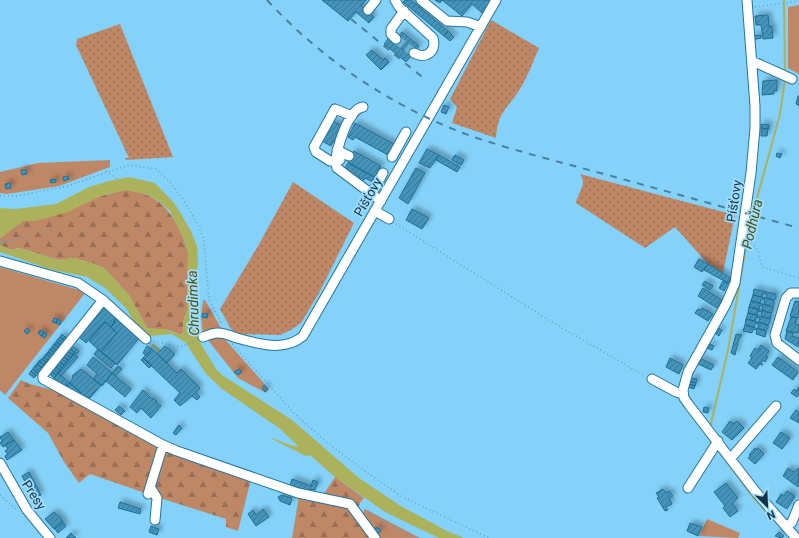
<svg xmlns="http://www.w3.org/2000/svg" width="799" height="538" viewBox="0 0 799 538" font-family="Roboto,sans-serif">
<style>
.grass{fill:url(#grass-dots)}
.forest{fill:url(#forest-firs)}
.garden{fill:#be8766}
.water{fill:#acb25b}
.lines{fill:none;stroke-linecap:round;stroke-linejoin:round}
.stream{stroke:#acb25b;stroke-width:2}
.building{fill:url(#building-hatch);stroke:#1c7095;filter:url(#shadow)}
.minor-tunnel{stroke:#6db2d6;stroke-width:9;stroke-dasharray:9 4.5;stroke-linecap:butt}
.minor-casing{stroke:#24769b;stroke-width:11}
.path{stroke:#62a2c3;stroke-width:1.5;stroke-dasharray:1 3;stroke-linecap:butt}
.minor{stroke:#fff;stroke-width:9}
.rail{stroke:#4a809c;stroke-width:2;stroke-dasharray:7 7;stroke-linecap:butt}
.labels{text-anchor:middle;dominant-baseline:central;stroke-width:3.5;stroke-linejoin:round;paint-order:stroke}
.street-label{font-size:13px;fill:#133444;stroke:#a0ddfd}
.water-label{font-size:14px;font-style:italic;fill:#4d500e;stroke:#a0ddfd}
</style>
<defs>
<pattern id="grass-dots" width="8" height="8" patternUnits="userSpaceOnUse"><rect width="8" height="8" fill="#be8766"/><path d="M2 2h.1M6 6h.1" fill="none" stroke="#996f56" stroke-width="1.8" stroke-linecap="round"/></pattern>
<pattern id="forest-firs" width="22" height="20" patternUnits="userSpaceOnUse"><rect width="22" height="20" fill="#be8766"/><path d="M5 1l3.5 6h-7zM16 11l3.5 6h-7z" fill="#996f56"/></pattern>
<pattern id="building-hatch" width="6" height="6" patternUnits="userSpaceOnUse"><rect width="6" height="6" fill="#4593b9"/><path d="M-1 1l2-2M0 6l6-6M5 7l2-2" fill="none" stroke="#387998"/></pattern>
<filter id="shadow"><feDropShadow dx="3.5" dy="-3.5" stdDeviation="2" flood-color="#0004"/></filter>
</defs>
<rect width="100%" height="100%" fill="#84d2fa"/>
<path class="grass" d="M491 20 539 48C533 62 528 76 520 89 507 110 498 110 496 138L452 123 457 107 450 99Z
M120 24 173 157 126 160 125 158H129L76 45 77 39Z
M580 174 735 215 723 273 708 264 675 227 645 248 576 203C577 193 588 185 580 174Z
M293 182 354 223 319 293 301 323 291 330 280 335 239 334 231 329 220 309 258 246Z"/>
<path class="forest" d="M125 190C132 191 140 192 147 195 169 204 182 230 188 252L187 310 183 321V333L180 335C167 327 160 331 147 328L129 295 104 268 92 263 73 258 59 260 19 248 11 250 0 245V238L23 221H35L101 196Z
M21 380 30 384 61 392 160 446 145 493 90 474 79 483 64 462 48 433 8 398Z
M165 448 251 479 238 531 226 527V519L160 498 154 487Z
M335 477 364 498 360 503 358 510 377 538H292L299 496 320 500Z"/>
<path class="garden" d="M799 5V74L788 68V7Z
M110 160V167L59 186 7 194 0 193V172L38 163Z
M0 267 86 292 5 395 0 390Z
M203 300H205L221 328 219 329 222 336 269 389 266 393 238 378 203 334 201 317Z
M365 509 420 538H377L361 515Z
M707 519 740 533 738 538 699 536Z"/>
<path class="water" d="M129 177 155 183 175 204 191 231 197 246 198 257 194 326 201 344 216 369 222 375 292 420 359 478 399 505 447 531 464 538H439L385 512 335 477 310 455 306 456 272 439V438L290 445 299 447 279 428 222 389 206 374 185 342 171 334 150 336 138 329 126 308 105 288 87 277 49 269 0 252V245L11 250 19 248 59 260 73 258 92 263 104 268 129 295 147 328 164 329 181 335 183 333V321L187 310 188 252 186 244 170 211 157 200 146 194 125 190 101 196 68 212 35 221H23L0 238V208L15 209 56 204 89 187 109 181Z"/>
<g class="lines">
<path class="stream" d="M784 0 785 73
M153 345 160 351
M710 428 728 350 750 224 780 114 785 79
M709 435 708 437 713 444
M717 449 753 497 781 527"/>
</g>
<path class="building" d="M322 0H366L361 6 374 17 369 23 356 12 348 21Z
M405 0H411L448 31 444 36 403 2Z
M435 0H491L492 1 482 13 472 4 462 16 442 0 440 3Z
M768 15 769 27 772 26 773 38 763 39 761 25H756L755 16Z
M448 31 454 37 450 41 444 36Z
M402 32 419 46 411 56 394 42Z
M761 35V38L752 40V36Z
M389 38 411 56 406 62 384 44Z
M372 50 383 60 385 58 389 62 381 70 366 55Z
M777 80V91H774V94L762 95 763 81Z
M798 96H799V107V105L796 104Z
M444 105 449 107 446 114 441 112Z
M333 121 342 126 331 146 322 141Z
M355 123 394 144 388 155 355 137 353 140 348 137Z
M761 124 769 125V129L761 128Z
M761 128 768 129 767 136H761Z
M427 149 439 155 430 168 419 163Z
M354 151 381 166 375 177 348 162Z
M777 153 782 154 780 158 776 156Z
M439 155 460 167 457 172 436 160Z
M455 155 464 160 461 165 452 160Z
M348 163 375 178 373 182 365 178 364 180 344 169Z
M416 168 425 173 408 204 399 198Z
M21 170H26L27 174 22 175Z
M68 176 69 179 64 181 63 177Z
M56 179V182L51 183 50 180Z
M10 183 11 188 6 189 5 184Z
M412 209 429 218 422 229 406 220Z
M699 259 708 264 702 272 694 267Z
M708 264 731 278 728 283 704 270Z
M705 281 713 286 710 290 702 285Z
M723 281 728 283 724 291 719 288Z
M703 288 722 300 717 308 698 296Z
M754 289 776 294V298L774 300 766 298 767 294 763 293 762 297 753 295Z
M753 295 774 300V304L773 307 764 304 765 300 761 299 760 303 751 301Z
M751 301 773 307V310L771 313 762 310 763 306 760 305 759 309 749 307Z
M795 301 799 302V317L797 318 790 316Z
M103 306 116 318 114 321 115 323 111 327 105 322 86 343 79 337Z
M749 307 771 313V316L770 319 761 316 762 312 758 311 757 315 748 313Z
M702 308 713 314 708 321 695 313 698 309 701 310Z
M203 313 208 314 207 318 202 317Z
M748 313 770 319V322L768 325 759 322 760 318 756 317 755 321 746 319Z
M791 317 797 318 795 324 799 325V333L786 331Z
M54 318 58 319 56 323 52 322Z
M116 318 139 338 117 365 101 352 117 333 111 327Z
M58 319 61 321 60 325 56 323Z
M746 319 768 325V328L766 331 758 328 759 324 755 323 754 327 745 325Z
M105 322 117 333 101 352 89 341Z
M745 325 766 331V334L765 337 756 334 757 330 753 329 752 333 743 331Z
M27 328 30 331 27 334 24 331Z
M718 328 722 330 719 336 715 333Z
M40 330 44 332 41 336 38 333Z
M787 331 793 333 792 336 799 338 798 347 785 339Z
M44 332 47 334 45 338 41 336Z
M62 334 67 339 65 341 60 337Z
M736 334 742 335 740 338H739L735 355 731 353Z
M60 337 65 341 63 344 58 339Z
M58 339 63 344 61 346 56 342Z
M56 342 61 346 59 348 54 344Z
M54 344 59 348 57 351 52 347Z
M710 344 714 346 712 350 707 348Z
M761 345 769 351 766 356 768 357 765 362 763 360 761 363 763 365 760 364 756 369 748 363 752 358 750 356 755 348 758 350Z
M147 346 152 349 146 356 143 353Z
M165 346 175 354 167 363 157 354Z
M52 347 57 351 55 353 50 349Z
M74 347 79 351 77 354 71 350Z
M70 348 75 353 73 355 67 351Z
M50 349 55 353 53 356 48 352Z
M98 349 115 363 111 368 94 354Z
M152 349 177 373 181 369 200 388 196 392 200 397 197 400 192 396 180 406 174 400 180 393 143 358Z
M67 351 73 355 71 358 65 353Z
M48 352 53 356 51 358 46 354Z
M65 353 71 358 69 360 63 356Z
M46 354 51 358 49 361 44 357Z
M74 354 78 357 61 376 58 373Z
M63 356 68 360 66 363 61 358Z
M44 357 49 361 47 363 42 359Z
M93 357 112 373 102 386 93 379 97 374 87 365Z
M778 357 798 372 793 380 772 365Z
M61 358 66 363 64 365 59 361Z
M143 358 152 365 149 368 141 360Z
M670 358 683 365 679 374 666 367Z
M700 358 714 365 711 370 698 364Z
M42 359 47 363 45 366 39 361Z
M39 361 45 366 42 368 37 364Z
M59 361 64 365 62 368 57 363Z
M57 363 62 368 60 370 55 366Z
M37 364 42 368 40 371 35 366Z
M35 366 40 371 38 373 33 369Z
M55 366 60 370 58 373 53 368Z
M118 366 122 369 115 376 112 373Z
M53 368 58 373 56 375 51 371Z
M33 369 38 373 36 376 31 371Z
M81 369 101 385 90 398 85 396 70 383 73 378 72 376Z
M239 369 242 372 238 375 234 372Z
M31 371 36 376 34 378 29 374Z
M51 371 56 375 54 378 49 373Z
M58 373 70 383 65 387 57 382 54 378Z
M112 373 131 389 125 397 106 381Z
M691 378 697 379 696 383 690 381Z
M690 381 696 383 695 386 689 384Z
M70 383 81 393 80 394 65 387Z
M689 384 695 386 694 389 688 387Z
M264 385 268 389 265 392 262 387Z
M799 387V394L797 397 791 393 794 389 796 391Z
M143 390 152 399 153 398 157 401 156 402 161 406 151 418 141 408 137 413 130 407Z
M119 406 125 411 121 415 115 410Z
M704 407 709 408 708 413 703 412Z
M796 410 799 412V423L790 418Z
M730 421 734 424 737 421 744 428 732 440 722 432Z
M179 425 182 428 176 435 173 433Z
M8 432 14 440 3 447 0 443 2 441 0 437Z
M781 432 790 438 782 449 773 443Z
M14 440 22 450 7 460 5 456 8 454 5 451 8 449 5 445Z
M755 448 757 450 758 448 764 454 755 464 748 458 751 456 749 455Z
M788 468 794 472 799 468 798 487 783 476Z
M29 472 41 495 34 498 22 476Z
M292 479 311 486 313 480 318 482 315 490 311 489 310 492 290 486Z
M726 483 738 498 732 503 738 511 730 517 723 508 725 506 714 492Z
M663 489 666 493 669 491 673 496 669 498 672 504 666 507 668 510 665 511 657 498 659 497 656 493Z
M787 491 795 496 787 509 776 502 781 494 784 496Z
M282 495 292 498 290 505 280 501 278 497Z
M120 502 141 509 140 514 118 508Z
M263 509 269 517 256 526 248 514 253 510 256 515Z
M54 512 61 518 63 522 54 529 45 519Z
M63 522 66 526 58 533 55 529Z
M690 523 702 527 698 536 687 531Z
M151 526 159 529 157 535 149 532Z
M376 527 381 530 379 533 374 531Z
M779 532 784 536 782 538 775 536Z
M71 533 76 538H66Z"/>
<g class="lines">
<path class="minor-tunnel" d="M396 39 414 53"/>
<g class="minor-casing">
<path id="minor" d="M395 0 399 7 433 38C437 51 426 60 414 53
M421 0 447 21 467 22 481 27
M747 0 755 106V128L751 173 735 283 726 304 688 372 683 390 684 398 689 405 755 491 796 538
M368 10 376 0
M396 39 391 34V29L404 11
M752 61 792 79
M337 150 349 156
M392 157 406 132
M340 160 330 161 316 152 314 147 335 109 352 116
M336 165C335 151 348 109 363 107
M337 168 381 201
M372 193 383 173
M375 211 389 219
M0 261 78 283 103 300 43 375V379L163 445 177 451 298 493 350 504 375 538
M799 293H791L786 298 775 335 777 343 799 360
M103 300 146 339
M203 337C208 335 213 333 218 333 225 333 231 336 237 338 258 344 285 352 303 336L496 0
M652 379 676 392 683 394
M731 458 776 406
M0 463 27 510 50 538
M150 487 157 498 155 520
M688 488 718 441
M148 494 163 445
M787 527 792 522 799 505"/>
</g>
<path class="path" d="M755 7 799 1
M106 171 119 180
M0 196H16L67 186 129 165 156 169 169 181 183 199 199 227 204 240 209 299 222 325
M396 224 552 322 645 376
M748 240 758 250 762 267 799 278
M0 243 57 229
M151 332 149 327 154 320
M154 341 181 347 196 340
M232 344 294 413 324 440 362 469 401 496 489 538
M0 495 18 511
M365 510 414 538"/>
<use href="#minor" class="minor"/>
<path class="rail" d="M267 0C322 60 394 108 471 136 515 151 560 162 604 174 669 192 734 210 799 228
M351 19 427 81"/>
</g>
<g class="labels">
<g class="street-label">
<text transform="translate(368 197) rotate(-60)">Píšťovy</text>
<text transform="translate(734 201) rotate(-81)">Píšťovy</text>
<text transform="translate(34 495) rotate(57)">Presy</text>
</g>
<g class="water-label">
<text transform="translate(752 224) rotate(-77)">Podhůra</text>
<text transform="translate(193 303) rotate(-92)">Chrudimka</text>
</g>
</g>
<g transform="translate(767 506) rotate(156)" stroke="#a0ddfd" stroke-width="3" paint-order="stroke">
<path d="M0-3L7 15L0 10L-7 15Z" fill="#133444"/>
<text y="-6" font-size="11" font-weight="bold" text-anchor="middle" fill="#133444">N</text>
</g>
</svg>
